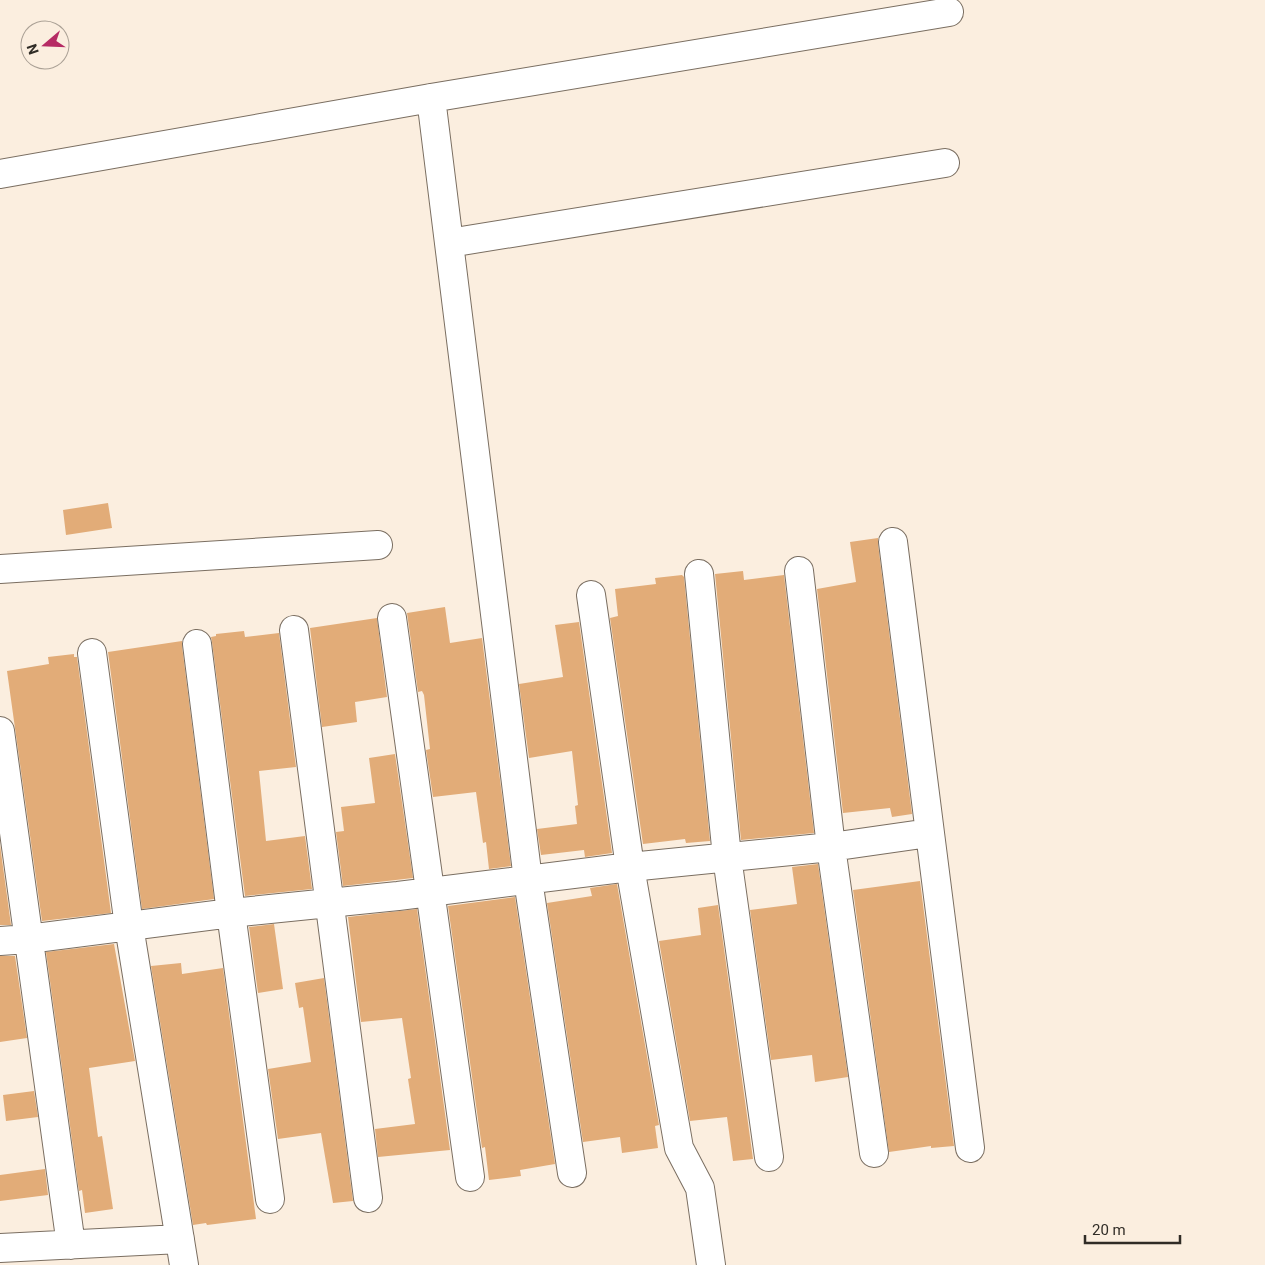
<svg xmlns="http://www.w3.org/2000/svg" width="1265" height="1265" viewBox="0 0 1265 1265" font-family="Roboto,sans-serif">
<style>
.building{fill:#e2ac78}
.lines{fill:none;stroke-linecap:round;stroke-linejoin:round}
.minor-casing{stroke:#7a6e61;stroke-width:30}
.minor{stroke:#fff;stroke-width:28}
</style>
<rect width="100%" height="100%" fill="#fbeedf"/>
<path class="building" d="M108 503 112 528 66 535 63 510Z
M878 538V544L912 814 892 817 890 808 843 813 817 589 856 582 850 542Z
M743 571 744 580 784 575 814 833 741 840 715 574Z
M682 575 684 577 710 841 686 843 685 839 643 844 610 618 618 616 615 589 656 584 655 578Z
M445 607 450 643 482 638 511 866 489 869 486 842 483 843 476 792 433 797 426 750 430 749 424 695 422 691 418 692 407 613Z
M377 618 387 697 355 702 357 722 322 727 310 628Z
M579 622 612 853 585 857 584 850 541 855 537 829 577 824 575 806 578 805 572 751 529 758 519 684 563 677 555 625Z
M244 631 245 637 279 633 296 767 259 771 266 841 305 836 312 889 245 896 212 642 211 637 216 636V634Z
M182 641V646L214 899 142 909 108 652Z
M74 654V657H77L111 913 42 921 7 671 49 664 48 657Z
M395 754 413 878 343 886 336 832 344 831 341 807 375 803 369 758Z
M0 845 11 925H0Z
M818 864 848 1077 815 1082 812 1055 771 1060 750 910 797 904 792 867Z
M920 881 954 1146 931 1148V1146L889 1152 853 890Z
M617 884 659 1125 655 1126 658 1148 622 1153 620 1137 583 1142 547 903 592 896 590 888Z
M515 897 555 1164 520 1170 521 1176 489 1180 485 1147 482 1148 448 906Z
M718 905 753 1159 733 1161 727 1117 690 1121 659 941 701 935 698 908Z
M417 909 450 1150 378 1157 375 1129 415 1124 408 1079 411 1078 402 1018 361 1022 348 917Z
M274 924 283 989 258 993 249 927Z
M114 944 135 1061 89 1068 98 1137 102 1136 113 1209 85 1213 82 1190 79 1191 46 952Z
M0 956H15L27 1038 0 1042Z
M181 963 182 974 223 968 256 1219 207 1225 206 1223 193 1225 151 966Z
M324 978 353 1201 333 1203 321 1133 278 1139 268 1069 311 1062 303 1007 299 1008 295 983Z
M34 1091 38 1117 6 1121 3 1095Z
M45 1169 48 1195 0 1201V1175Z"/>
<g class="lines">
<g class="minor-casing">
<path id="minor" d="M431 98 528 880 572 1173
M0 174 431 98 949 12
M449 243 945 163
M893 542 970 1148
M0 569 378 545
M799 571 831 847 874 1153
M699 574 727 857 769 1157
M591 595 630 867 679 1148 700 1188 711 1265
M392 618 470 1177
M294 630 368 1198
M197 644 231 913 270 1199
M92 653 129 926 184 1265
M0 731 71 1245
M0 941 28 939 231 913 398 896 630 867 831 847 929 833
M0 1248 180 1239"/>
</g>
<use href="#minor" class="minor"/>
</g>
<g transform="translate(45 45) rotate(251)"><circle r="24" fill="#fbeedf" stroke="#aaa095"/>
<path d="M0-4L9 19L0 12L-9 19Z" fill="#b62b64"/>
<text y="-8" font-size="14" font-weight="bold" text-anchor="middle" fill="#302c26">N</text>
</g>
<path d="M1085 1235v8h95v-8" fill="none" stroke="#302c26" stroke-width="2.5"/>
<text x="1092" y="1235" font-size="15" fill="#302c26" stroke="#fbeedf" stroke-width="4" paint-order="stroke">20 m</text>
</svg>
